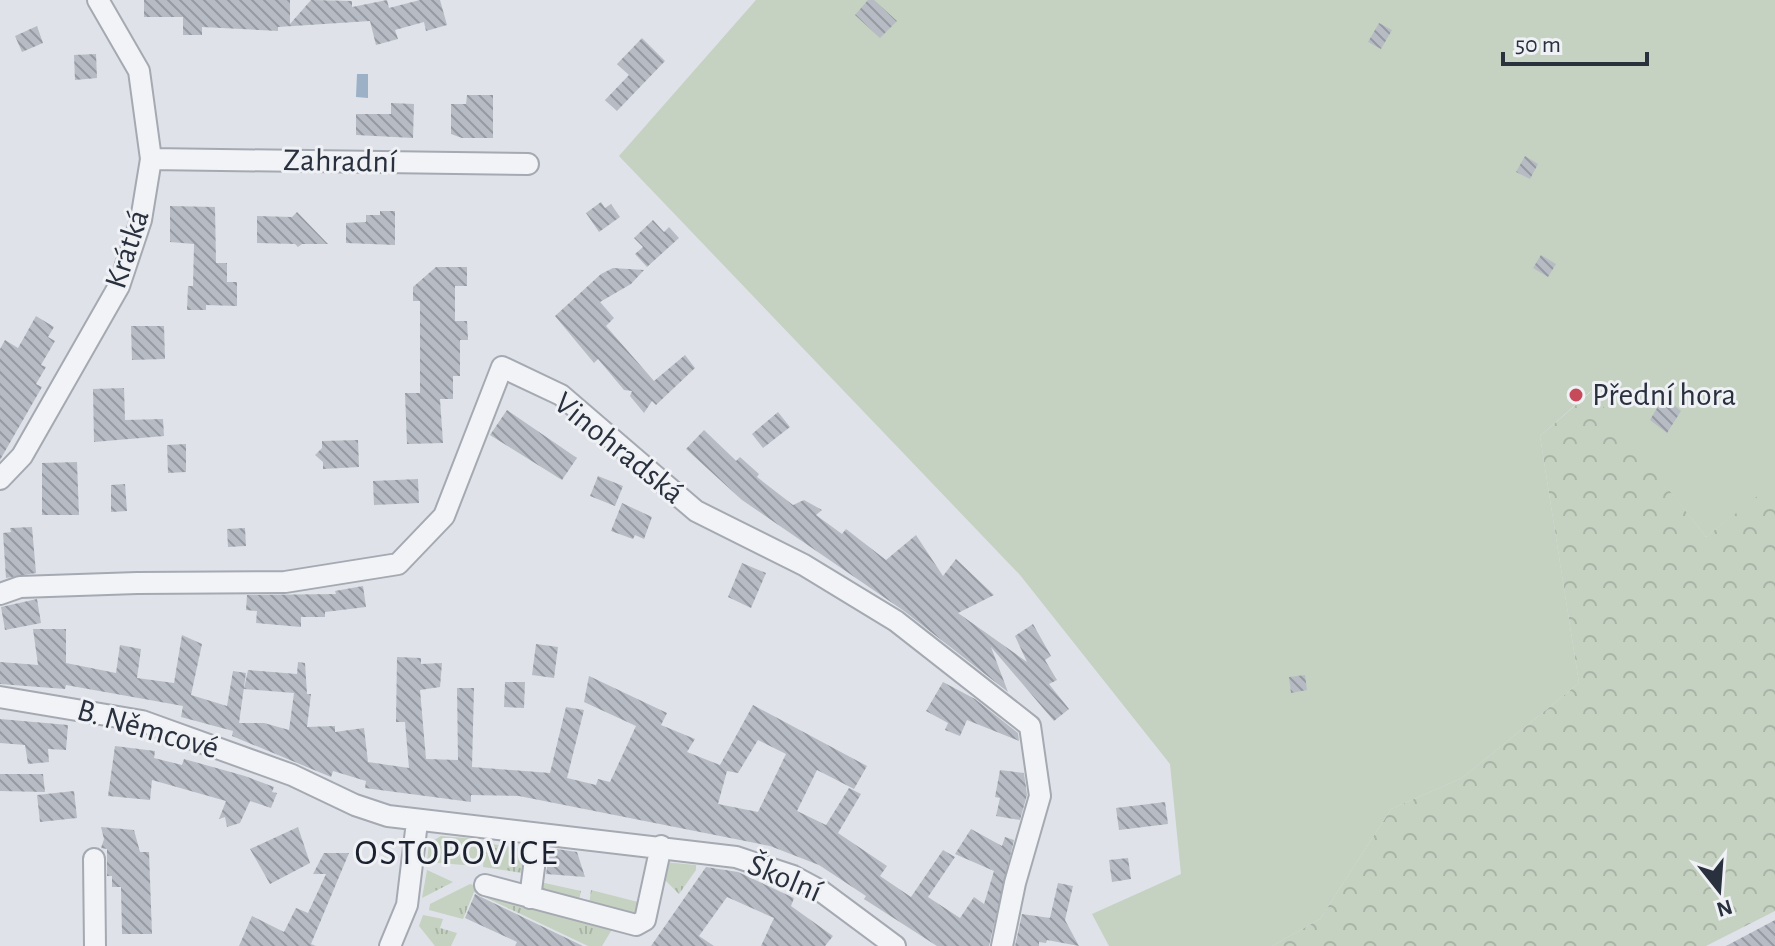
<svg xmlns="http://www.w3.org/2000/svg" width="1775" height="946" viewBox="0 0 1775 946" font-family="'Alegreya Sans',sans-serif">
<style>
.grass{fill:url(#grass-tufts)}
.forest{fill:url(#forest-crowns)}
.green{fill:#c5d1c1}
.water{fill:#9cb0c6}
.building{fill:url(#building-back-hatch);fill-rule:evenodd}
.lines{fill:none;stroke-linecap:round;stroke-linejoin:round}
.minor-casing{stroke:#a5a9b2;stroke-width:24}
.minor{stroke:#f2f3f6;stroke-width:20}
.poi-dot{fill:#c74a5a;stroke:#eff1f5;stroke-width:3}
.labels{text-anchor:middle;dominant-baseline:central;stroke-width:6;stroke-linejoin:round;paint-order:stroke}
.street-label{font-size:32px;fill:#29303e;stroke:#eff1f5}
.poi-label{font-size:32px;fill:#29303e;stroke:#eff1f5;text-anchor:start}
.quarter-label{font-size:36px;letter-spacing:2px;fill:#1b212f;stroke:#eff1f5}
</style>
<defs>
<pattern id="grass-tufts" width="24" height="20" patternUnits="userSpaceOnUse" patternTransform="scale(2)"><rect width="24" height="20" fill="#c5d1c1"/><path d="M3 7l-1-3M5 7V3M7 7l1-3M15 17l-1-3M17 17v-4M19 17l1-3" fill="none" stroke="#a9b4a7"/></pattern>
<pattern id="forest-crowns" width="20" height="18" patternUnits="userSpaceOnUse" patternTransform="scale(2)"><rect width="20" height="18" fill="#c5d1c1"/><path d="M2 6a3 3 0 1 1 6 0M12 15a3 3 0 1 1 6 0" fill="none" stroke="#a9b4a7"/></pattern>
<pattern id="building-back-hatch" width="6" height="6" patternUnits="userSpaceOnUse" patternTransform="scale(2)"><rect width="6" height="6" fill="#b7bcc4"/><path d="M-1 5l2 2M0 0l6 6M5-1l2 2" fill="none" stroke="#9599a1"/></pattern>
</defs>
<rect width="100%" height="100%" fill="#dfe2e8"/>
<path class="grass" d="M441 836 479 839 476 866 427 862 429 843Z
M485 843 532 850 529 874 483 867Z
M664 862 696 865V870L679 894 663 878Z
M427 870 453 882 422 898Z
M540 882 581 891 577 909 537 897Z
M470 884 614 926 602 946H588L474 892 463 919 429 910 430 904Z
M591 890 638 902 632 924 588 912Z
M423 915 443 919 440 928 457 933 451 946H435L419 926Z"/>
<path class="forest" d="M1592 391 1706 537 1775 481V911L1706 946H1272L1320 919 1391 809 1462 778 1579 683 1540 436Z"/>
<path class="green" d="M756 0H1775V482L1706 537 1591 391 1540 436 1579 683 1462 778 1391 809 1320 919 1272 946H1109L1092 914 1181 874 1170 764 1020 575 619 156Z"/>
<path class="water" d="M357 74H368V98L356 97Z"/>
<path class="building" d="M144 0H290V24L311 0 352 1V7L387 0 389 8 420 0H440L447 25 426 31 424 22 395 30 398 39 376 45 370 21 278 27V31L202 27V35H183V17H144Z
M868 0H874L897 21 880 38 855 15Z
M1379 23 1392 30 1381 49 1368 42Z
M37 26 43 43 22 52 15 36Z
M642 38 665 61 617 111 605 100 629 75 617 64Z
M96 54 97 78 75 80 74 55Z
M467 95H493V138H462L451 134V104H466Z
M391 103 414 104 413 138 356 135V114H391Z
M1525 156 1538 164 1530 179 1516 172Z
M601 202 605 208 611 204 620 217 599 232 586 213Z
M170 206 215 207 216 263H227V282H237V306L206 305V310H187L188 286H193L194 244 170 242Z
M380 211H395V245L346 243V223L366 222V215H380Z
M297 212 328 244H302L298 247 295 244 257 243V216L292 217Z
M653 220 664 232 669 227 679 238 647 267 635 254 643 247 634 238Z
M1541 255 1556 264 1548 277 1533 268Z
M436 267H467V286H455V321H467L468 340H460V376H453V399H440L443 443 407 444 405 393H420V301H413V287Z
M613 268 644 270 631 284 600 302 614 318 606 326 654 381 685 355 695 368 656 405 652 401 644 413 630 396 632 391 624 390 598 359 594 363 555 316 601 274Z
M36 316 54 327 48 337 55 341 41 365 46 367 36 384 42 387 0 460V349L5 340 18 348Z
M131 326H164L165 359 132 360Z
M124 388 125 420 163 419 164 436 94 442 93 389Z
M1664 396 1681 411 1667 433 1650 420Z
M507 410 577 458 562 480 490 435Z
M778 412 790 427 763 448 752 434Z
M704 430 736 461 740 457 759 474 757 477 793 505 804 500 822 510 816 515 842 534 846 529 886 560 916 535 943 576 956 559 994 595 958 613 1027 662 1015 636 1033 624 1051 656 1045 660 1057 680 1049 684 1069 709 1054 721 991 647 1008 692 904 611 742 500 686 449Z
M358 440 359 467 323 469V462L315 455 322 448V441Z
M186 444V472L168 473 167 445Z
M77 462 79 515H42V463Z
M598 476 623 486 615 506 590 496Z
M418 479 419 503 374 505 373 481Z
M125 484 127 511 111 512V485Z
M622 503 652 517 644 539 635 535 633 539 611 531Z
M32 527 36 573 6 578 3 533 11 532 10 528Z
M245 528 246 546 228 547 227 529Z
M742 563 766 573 751 608 728 597Z
M363 586 366 607 325 612V617H301V627L256 623 257 611 246 610 247 595 336 594 335 591Z
M37 599 41 623 5 630 1 607Z
M33 629H66V663L116 673 120 645 141 649 137 678 174 683 182 635 202 644 191 695 227 706 233 671 246 673 239 723H264L289 730 294 693 244 689 248 670 297 674 298 662 305 663 307 694H311L307 727 335 726V732L364 728 368 762 409 768 405 722H396L397 657 421 658V664L442 663 440 687 420 690 426 759 458 760 457 688H474L472 767 550 773 566 707 584 710 567 778 596 785 598 779 610 782 636 726 584 702 589 676 667 713 661 725 695 739 687 752 720 765 753 705 867 766 854 789 817 770 797 811 826 825 849 788 861 794 838 833 887 866 880 876 911 897 943 850 955 857 928 897 960 918 974 897 984 904 994 871 955 854 971 829 1002 846 1005 837 1014 840 989 946H937L864 899 866 896 819 865 770 846 519 796 471 795V802L365 788 366 781 333 771 331 777 232 736 233 731 181 717 183 706 66 685 65 689 0 684V662L38 665ZM758 740 786 754 758 812 718 804 727 771 738 773Z
M536 644 558 647 554 678 532 675Z
M1305 675 1307 690 1291 693 1289 677Z
M505 682H525L524 708 504 707Z
M943 682 975 699 1018 733 1019 741 967 720 960 736 945 730 948 723 926 711Z
M0 719 68 725 66 750 48 749 49 762 28 764 25 745 0 743Z
M115 746 155 751 154 758 182 765 184 759 245 776 274 787 272 792 277 793 271 808 250 801 240 823 227 827 225 817 219 819 226 801 152 780 150 800 108 796Z
M1000 770 1024 773 1027 795 1020 820 996 816 1000 798 995 797Z
M0 774H43L45 792 0 791Z
M74 791 77 818 40 822 37 795Z
M1165 802 1168 824 1119 830 1116 808Z
M101 827 134 830 140 852H149L152 934H122L121 887H112V876H107V849L101 848 104 839Z
M298 827 310 863 270 884 250 849Z
M550 848 577 852 585 877 546 874Z
M324 853H349L311 944 316 946H239L252 916 284 932 296 908 308 913 326 874H313Z
M1128 858 1131 879 1112 882 1109 860Z
M706 867 738 872 794 898 791 906 833 936 825 946H761L774 918 727 897 699 936 714 946H651Z
M1058 883 1073 886 1065 920 1079 946 1047 940 1046 943 1039 942V946H1015L1022 914 1050 918Z
M475 894 481 897 583 946H515L517 942 465 918Z
M1775 920V946H1726Z"/>
<g class="lines">
<g class="minor-casing">
<path id="minor" d="M151 159 528 164
M0 479 22 456 119 286 141 220 151 159 139 71 98 0
M0 594 20 587 137 583 285 582 398 564 444 516 502 367 561 395 696 511 804 565 896 621 1030 726 1040 796 1015 883 1002 946
M0 697 142 721 292 775 355 805 388 816 736 857 793 876 821 891 895 946
M94 859 95 946
M485 885 636 925 645 920 661 846
M530 898 537 844
M390 946 407 905 417 822"/>
</g>
<use href="#minor" class="minor"/>
</g>
<circle class="poi-dot" cx="1576" cy="395" r="8"/>
<g class="labels">
<g class="street-label">
<text transform="translate(340 161) rotate(1)">Zahradní</text>
<text transform="translate(127 249) rotate(-72)">Krátká</text>
<text transform="translate(619 448) rotate(39)">Vinohradská</text>
<text transform="translate(148 729) rotate(16)">B. Němcové</text>
<text transform="translate(785 878) rotate(23)">Školní</text>
</g>
<g class="poi-label">
<text x="1592" y="395">Přední hora</text>
</g>
<g class="quarter-label">
<text x="457" y="853">OSTOPOVICE</text>
</g>
</g>
<g transform="translate(1719 890) rotate(163)" stroke="#eff1f5" stroke-width="6" paint-order="stroke">
<path d="M0-6L14 30L0 20L-14 30Z" fill="#29303e"/>
<text y="-12" font-size="22" font-weight="bold" text-anchor="middle" fill="#29303e">N</text>
</g>
<path d="M1503 52v12h144v-12" fill="none" stroke="#29303e" stroke-width="4"/>
<text x="1515" y="52" font-size="24" fill="#29303e" stroke="#eff1f5" stroke-width="6" paint-order="stroke">50 m</text>
</svg>
